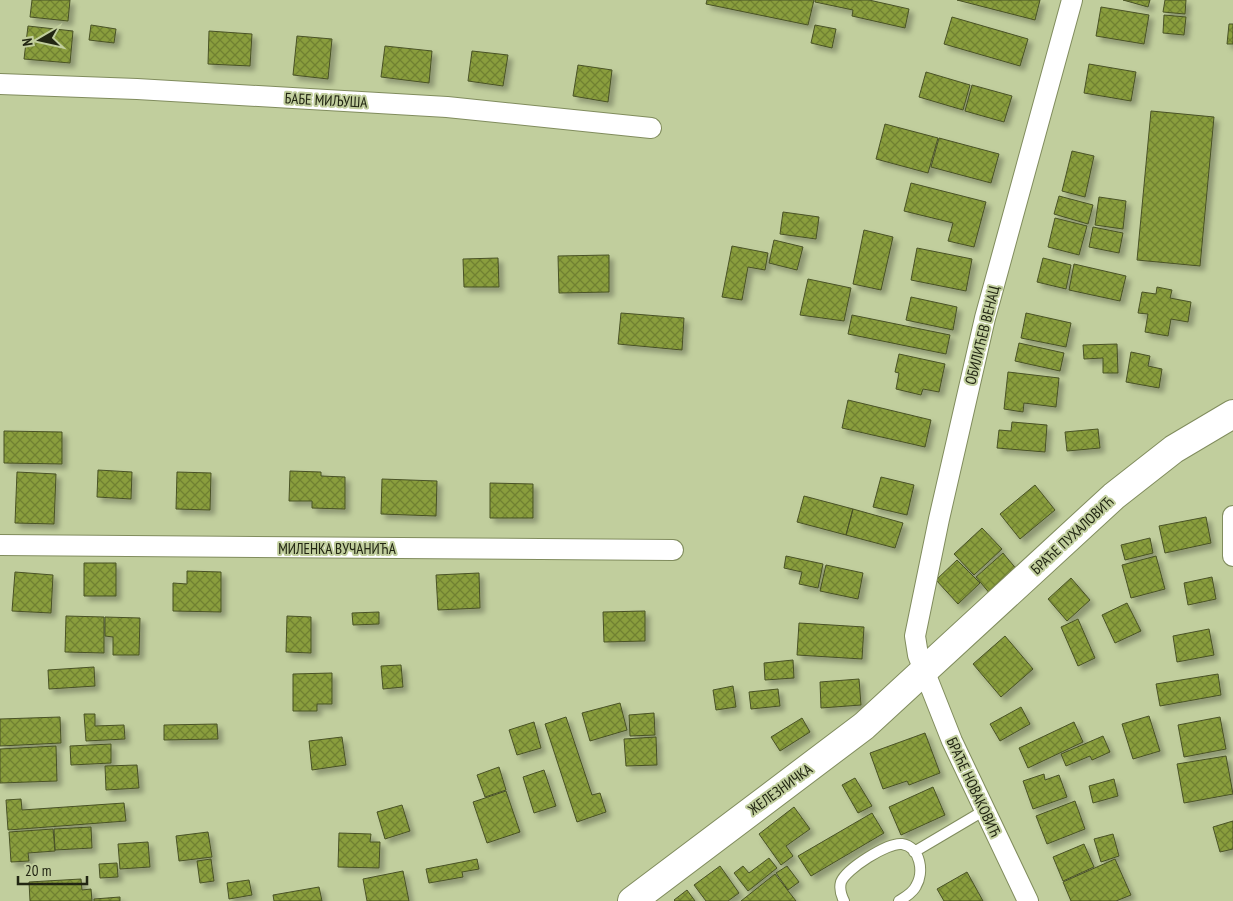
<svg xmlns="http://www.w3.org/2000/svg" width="1233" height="901" viewBox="0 0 1233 901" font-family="'PT Sans Narrow',sans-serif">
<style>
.building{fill:url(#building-cross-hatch);stroke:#495226;filter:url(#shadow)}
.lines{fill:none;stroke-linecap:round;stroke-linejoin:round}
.service-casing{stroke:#808c5d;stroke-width:12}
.minor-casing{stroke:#808c5d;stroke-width:22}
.secondary-casing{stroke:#808c5d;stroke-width:30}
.service{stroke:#fff;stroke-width:10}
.minor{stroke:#fff;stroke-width:20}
.secondary{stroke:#fff;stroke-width:28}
.labels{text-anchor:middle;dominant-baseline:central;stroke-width:4;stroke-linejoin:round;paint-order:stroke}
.street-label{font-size:15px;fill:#222613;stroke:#c1ce9d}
</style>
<defs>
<pattern id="building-cross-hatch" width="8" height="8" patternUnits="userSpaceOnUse" patternTransform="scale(1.25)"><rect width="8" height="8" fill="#8a9e3c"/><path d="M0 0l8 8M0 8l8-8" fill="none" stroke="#708131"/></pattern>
<filter id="shadow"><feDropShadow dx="4.5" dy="4.5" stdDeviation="2.5" flood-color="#0004"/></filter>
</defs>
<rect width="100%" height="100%" fill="#c1ce9d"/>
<path class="building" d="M32 0H70L68 21 30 17Z
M707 0H814L808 25 706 4Z
M815 0H869L909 9 905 28 852 16 853 10 815 2Z
M957 0H1040L1035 20Z
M1123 0H1150L1148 7Z
M1165 0H1186L1185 14 1163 12Z
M1101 7 1149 15 1144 44 1096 36Z
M1164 15 1186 17 1184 35 1163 33Z
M952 17 1028 39 1020 66 944 44Z
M1229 24H1233V44H1227Z
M91 25 116 29 114 43 89 40Z
M815 25 836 29 832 48 811 43Z
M28 26 73 31 70 63 24 59Z
M209 31 252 34 250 66 208 64Z
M297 36 332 39 328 79 293 75Z
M385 46 432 51 429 83 381 77Z
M472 51 508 55 503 86 468 81Z
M1089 64 1136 72 1131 101 1084 93Z
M578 65 612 70 608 102 573 96Z
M926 72 970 85 963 110 919 97Z
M972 85 1012 96 1004 122 965 111Z
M1151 111 1214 117 1200 266 1137 260Z
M885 124 938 138 928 173 876 159Z
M939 138 999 154 991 183 931 167Z
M1072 151 1094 156 1085 197 1062 191Z
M911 183 986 202 974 247 948 241 953 223 904 211Z
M1059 196 1093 205 1088 224 1054 214Z
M1099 197 1126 201 1123 229 1095 225Z
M783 212 819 217 816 239 780 234Z
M1055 218 1087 226 1079 255 1048 247Z
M1093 227 1123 233 1119 253 1089 247Z
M864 230 893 237 881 290 853 284Z
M774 240 803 247 797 270 769 263Z
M732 246 768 253 765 270 748 267 742 300 722 297Z
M917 248 972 259 966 291 911 280Z
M609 255V292L559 293 558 256Z
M498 258 499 287H464L463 259Z
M1043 258 1071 265 1066 289 1037 282Z
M1074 264 1126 276 1120 301 1069 290Z
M808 279 851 288 844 321 800 315Z
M1157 287 1172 290 1170 298 1191 302 1188 322 1171 319 1168 336 1145 332 1148 314 1138 313 1142 292 1156 294Z
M911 297 957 307 953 330 906 320Z
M621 313 684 318 682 350 618 344Z
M1026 313 1071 323 1066 347 1021 338Z
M852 315 950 335 946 354 848 334Z
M1019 343 1064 353 1060 371 1015 361Z
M1117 344 1118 373H1103V358L1084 359 1083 345Z
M1131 352 1150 356 1148 366 1162 369 1159 388 1126 382Z
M899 354 945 364 939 392 923 389 921 395 896 389 899 373 895 372Z
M1008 372 1059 378 1056 407 1024 403 1023 412 1004 409Z
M848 400 931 420 925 447 842 428Z
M1012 422 1047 425 1045 452 997 448 999 430 1011 431Z
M1098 429 1100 448 1067 451 1065 432Z
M4 431 62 432V464L4 463Z
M98 470 132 472 131 499 97 497Z
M290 471 321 472V476L345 477V509L312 508V501H289Z
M17 472 56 474 54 524 15 523Z
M177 472 211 473 210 510 176 509Z
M881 477 914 485 907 515 873 507Z
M382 479 437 481 436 516 381 514Z
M490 483 533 484V518H490Z
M1035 485 1055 510 1020 539 1000 514Z
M804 496 853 509 846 535 797 522Z
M853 509 903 523 895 548 846 535Z
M1206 517 1211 543 1165 553 1159 526Z
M982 528 1002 549 974 575 954 554Z
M1150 538 1153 553 1125 560 1121 545Z
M1003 553 1018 571 991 595 976 577Z
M786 556 823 564 818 588 799 584 802 572 784 568Z
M1156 556 1165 589 1131 598 1122 565Z
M957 560 980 583 958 604 936 580Z
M84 563H116V596H84Z
M826 565 863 573 858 599 820 591Z
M187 571 221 572V612L173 611V583L187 584Z
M15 572 53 575 51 613 12 611Z
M479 573 480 608 438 610 436 575Z
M1212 577 1216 599 1188 605 1184 583Z
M1071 578 1090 600 1067 621 1048 599Z
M1127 603 1141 631 1115 643 1102 615Z
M645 611V641L604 642 603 612Z
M379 612V624L353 625 352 613Z
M66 616 104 617V653L65 652Z
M287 616 311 617V653L286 652Z
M105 617 140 618 139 655H113V637L105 636Z
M1078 619 1095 658 1078 666 1061 627Z
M799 623 864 627 862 659 797 655Z
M1209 629 1214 655 1177 662 1173 636Z
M1005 636 1033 669 1001 697 973 664Z
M793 660 794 678 765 680 764 663Z
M401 665 403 687 383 689 381 666Z
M94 667 95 686 49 689 48 670Z
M332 673V704H317V711H293V674Z
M1218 674 1221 695 1160 706 1156 684Z
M859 679 861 705 821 708 820 682Z
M733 686 736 707 716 710 713 690Z
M778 689 780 706 751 709 749 692Z
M620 703 627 730 590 741 582 713Z
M1021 707 1030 724 1000 741 990 724Z
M654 713 655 735 630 736 629 715Z
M84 714H95V726L124 725 125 739 86 741Z
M1149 716 1160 751 1133 759 1122 724Z
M60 717 61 743 0 746V719Z
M566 717 592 795 600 793 606 812 577 822 545 724Z
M1220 717 1226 749 1184 757 1178 725Z
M802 718 810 732 780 751 771 737Z
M534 722 541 748 517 755 509 730Z
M1074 722 1083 742 1028 768 1019 748Z
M217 724 218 739 164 740V725Z
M925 733 940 773 909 785 907 781 883 789 870 753Z
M1103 736 1110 752 1092 760 1090 756 1066 766 1061 754Z
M342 737 346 765 312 770 309 741Z
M656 737 657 765 626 766 624 739Z
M111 744V763L71 765 70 746Z
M56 746 57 781 0 783V749Z
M1226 756 1233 794 1184 803 1177 764Z
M137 765 139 788 106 790 105 766Z
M499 767 506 790 485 797 477 775Z
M544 770 556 806 534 813 523 777Z
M1044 774 1045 780 1059 775 1067 797 1033 809 1023 781Z
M855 778 872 806 858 813 842 785Z
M1114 779 1118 796 1093 803 1089 786Z
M933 787 945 815 901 835 889 807Z
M506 791 520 832 487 843 473 802Z
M21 799 22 810 124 803 126 821 8 830 6 800Z
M1075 801 1085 829 1047 844 1036 816Z
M402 805 410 831 385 839 377 812Z
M794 807 810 829 786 846 793 856 781 865 759 834Z
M872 813 884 833 811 876 798 856Z
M1233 821V849L1220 852 1213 827Z
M91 827 92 848 55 850 54 829Z
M53 829 55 851 28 853 29 861 11 862 9 832Z
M208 832 212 857 179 861 176 836Z
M339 833 371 834 370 842H380L379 868 338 867Z
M1113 834 1119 856 1101 862 1094 839Z
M148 842 150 867 120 869 118 844Z
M1084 844 1094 867 1063 881 1053 857Z
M769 858 777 868 748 891 734 873 743 866 749 873Z
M211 859 214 881 200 883 197 861Z
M477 859 479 869 462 872 463 877 429 883 426 869Z
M1115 859 1131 895 1116 901H1071L1063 882Z
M117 863 118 877 100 878 99 864Z
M720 866 739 893 728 901H706L694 885Z
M787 866 799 882 788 890 776 873Z
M403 871 409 901H367L363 879Z
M967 872 983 901H944L937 889Z
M775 874 796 901H741Z
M81 879 82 890 91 889 92 901H30L29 882Z
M249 880 252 895 229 899 227 883Z
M319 887 322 901H274L273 895Z
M687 890 695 901H675L674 900Z
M120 897V901H94V899Z"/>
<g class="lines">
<g class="service-casing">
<path id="service" d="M914 852 985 810
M844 901C841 895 839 889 841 882 846 869 888 842 902 844 921 847 924 873 916 886 913 893 905 897 899 901"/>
</g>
<g class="minor-casing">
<path id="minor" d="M0 84 137 89 447 107 651 128
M1233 516V556
M0 545 673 550
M1028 901 952 741 918 655 915 636 939 519 985 318 1072 0"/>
</g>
<g class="secondary-casing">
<path id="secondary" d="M632 901 864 726 1114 496 1174 449 1233 414"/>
</g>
<use href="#service" class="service"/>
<use href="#minor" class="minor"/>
<use href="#secondary" class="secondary"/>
</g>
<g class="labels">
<g class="street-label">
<text transform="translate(326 100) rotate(3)">БАБЕ МИЉУША</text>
<text transform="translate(982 335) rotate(-76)">ОБИЛИЋЕВ ВЕНАЦ</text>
<text transform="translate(1072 535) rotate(-43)">БРАЋЕ ПУХАЛОВИЋ</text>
<text x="337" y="548">МИЛЕНКА ВУЧАНИЋА</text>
<text transform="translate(974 787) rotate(65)">БРАЋЕ НОВАКОВИЋ</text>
<text transform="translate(780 789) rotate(-36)">ЖЕЛЕЗНИЧКА</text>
</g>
</g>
<g transform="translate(40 40) rotate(261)" stroke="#c1ce9d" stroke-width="4" paint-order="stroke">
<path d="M0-4L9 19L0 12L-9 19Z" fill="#222613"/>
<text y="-8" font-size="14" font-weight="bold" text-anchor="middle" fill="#222613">N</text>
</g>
<path d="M18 876v8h69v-8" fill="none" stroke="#222613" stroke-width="2.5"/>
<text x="25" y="876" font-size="15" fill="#222613" stroke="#c1ce9d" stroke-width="4" paint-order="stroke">20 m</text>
</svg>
